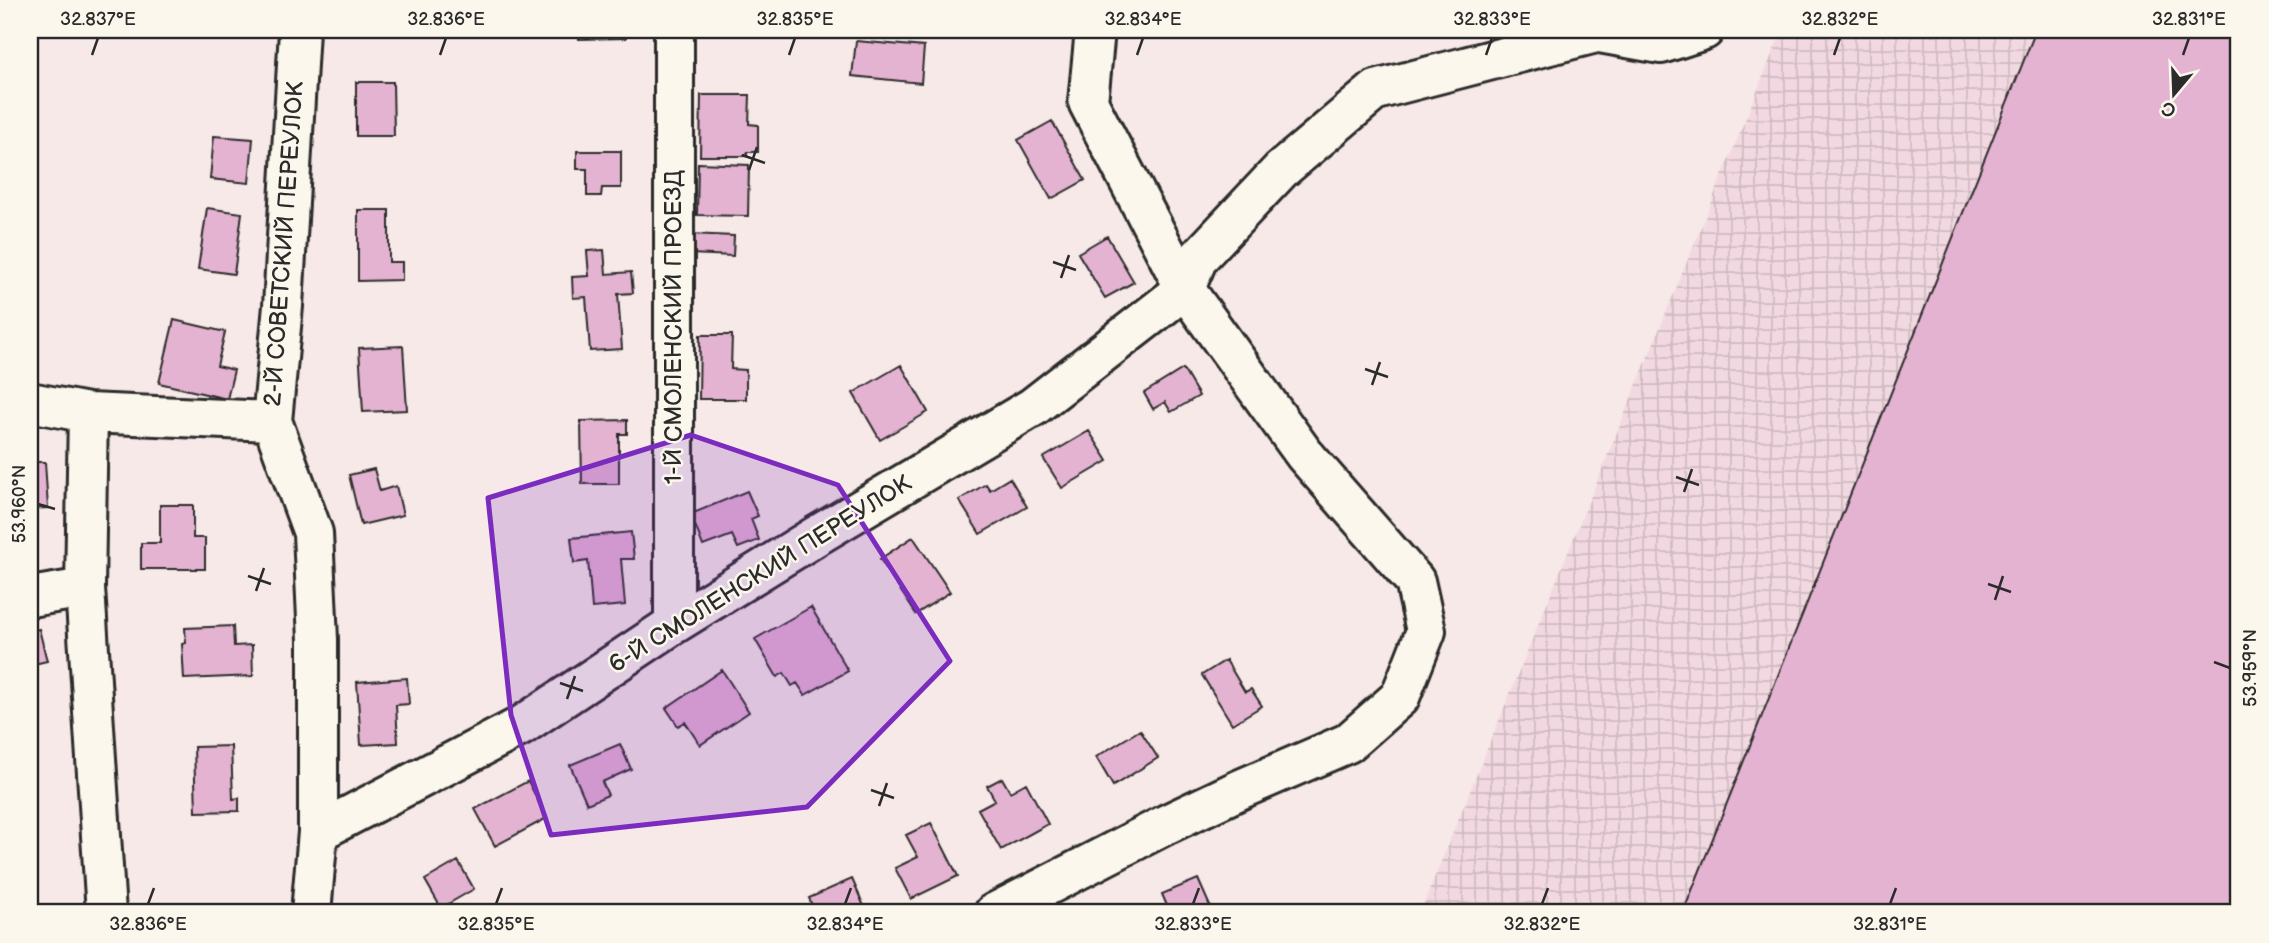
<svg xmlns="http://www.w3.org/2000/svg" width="2269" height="943" viewBox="0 0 2269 943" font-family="'Balsamiq Sans',sans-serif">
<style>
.industrial{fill:url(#industrial-grid)}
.building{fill:#e5b3d2;stroke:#2b2b2b;stroke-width:2}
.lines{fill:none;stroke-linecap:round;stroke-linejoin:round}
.minor-casing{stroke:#2b2b2b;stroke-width:44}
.minor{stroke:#fbf7ec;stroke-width:38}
.marked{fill:#7b2cbf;fill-opacity:0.2;stroke:#7b2cbf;stroke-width:5;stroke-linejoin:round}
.ticks{fill:none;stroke:#2b2b2b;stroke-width:2.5}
.labels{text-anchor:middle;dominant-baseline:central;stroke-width:5;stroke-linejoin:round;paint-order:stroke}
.street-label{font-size:24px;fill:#2b2b2b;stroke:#fbf7ec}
.neatline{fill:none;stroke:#2b2b2b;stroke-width:2.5}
.ticks-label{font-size:18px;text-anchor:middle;fill:#2b2b2b}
</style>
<defs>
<pattern id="industrial-grid" width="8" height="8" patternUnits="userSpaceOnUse" patternTransform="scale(1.75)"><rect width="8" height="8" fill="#f2d9e1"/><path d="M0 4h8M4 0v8" fill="none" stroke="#d0bac1"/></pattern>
</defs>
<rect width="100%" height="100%" fill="#f7e9e7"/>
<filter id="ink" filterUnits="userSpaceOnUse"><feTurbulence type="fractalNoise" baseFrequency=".0143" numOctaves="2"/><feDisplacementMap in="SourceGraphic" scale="14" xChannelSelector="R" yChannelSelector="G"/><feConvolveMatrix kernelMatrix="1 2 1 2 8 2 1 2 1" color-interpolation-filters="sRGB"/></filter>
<g filter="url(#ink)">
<path class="industrial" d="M1782 30H2239V913H1420Z"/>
<path class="building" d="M579 30H626V38L579 39Z
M2036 30H2239V913H1683Z
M856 41 924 47 921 83 852 76Z
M356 82H393L394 136H356Z
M701 95H750L749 124 758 125V152H747V156H700Z
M1052 121 1085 180 1051 199 1018 140Z
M214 136 253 139 249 183 210 179Z
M577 151H621V188H602L601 196H587V169H577Z
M698 163 749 165 748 216 697 215Z
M207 208 242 213 234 274 198 269Z
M358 210H389V262H402V280L358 281Z
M690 234 734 236 733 256 690 254Z
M1107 236 1134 282 1105 298 1078 253Z
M604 250 606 274 631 272 633 293 618 294 622 349 590 351 586 297 573 298 572 277 589 276 587 251Z
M174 320 225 332 217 366 234 370 227 399 159 383Z
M700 335H732L731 369 746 370V399H699Z
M403 346 407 410 363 412 359 348Z
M901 365 928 412 880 440 853 393Z
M1183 369 1199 396 1171 412 1165 402 1153 409 1144 393Z
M627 420V434H619V484H582L581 421Z
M1089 431 1108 461 1062 488 1043 458Z
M30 462H45L48 508 30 509Z
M374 469 380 491 396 486 403 515 361 525 349 475Z
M1010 478 1027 507 980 534 959 500 986 484 990 490Z
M747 491 758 516 751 519 759 540 738 548 732 535 703 546 691 514Z
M160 505H193V538H205V569H141V543H160Z
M631 532 634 559H621L625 605 592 608 588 561 574 563 571 538Z
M913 537 950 592 916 614 880 559Z
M811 607 848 671 805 695 797 683 792 686 784 673 777 677 755 639Z
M233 626 234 646 252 645 253 676 184 679 182 644 186 643 185 628Z
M39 629 47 661 30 665V631Z
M1226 660 1245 692 1251 689 1262 706 1232 724 1202 675Z
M722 670 749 712 700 745 685 722 678 726 666 708Z
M407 678 409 704 396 705 398 743 361 745 357 682Z
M1140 730 1158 758 1113 786 1096 757Z
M620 744 631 769 602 782 608 795 587 804 570 765Z
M231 746 233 799 239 798V811L196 812 194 747Z
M1002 778 1010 792 1026 783 1048 824 1001 850 978 809 995 800 987 786Z
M528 781 547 818 495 846 475 809Z
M931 823 958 876 911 899 895 868 918 857 906 835Z
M458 861 474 889 441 908 425 880Z
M852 879 867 913H815L809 898Z
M1198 879 1213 913H1170L1162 894Z
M69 906V913H30V910Z"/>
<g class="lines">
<g class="minor-casing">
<path id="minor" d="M299 30 283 306 272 421 313 533 318 640V832L311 913
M674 30V624
M1583 30 1661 44 1704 30
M30 402 88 413 272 421
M88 413 85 588 106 913
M30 597 85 588
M318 832 521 726 674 624 816 536 1033 407 1185 289 1198 258 1281 170 1376 90 1596 33
M994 913 1167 824 1241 789 1348 743 1400 697 1426 631 1415 581 1304 454 1185 289 1088 102 1095 30"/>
</g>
<use href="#minor" class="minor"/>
</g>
</g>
<path class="marked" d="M691 435 838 485 950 661 807 807 551 835 511 715 488 498Z"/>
<path class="ticks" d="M92 55 98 38M440 55 446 38M789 55 795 38M1137 55 1143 38M1486 55 1492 38M1834 55 1840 38M2183 55 2189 38M742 155 765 163M749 170 757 147M1053 262 1076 270M1061 278 1069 255M1365 369 1388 377M1372 385 1380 362M1676 477 1699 485M1684 492 1692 469M38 504 55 509M248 576 271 584M1988 584 2011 592M256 591 264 568M1995 600 2003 576M2214 662 2230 668M560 683 583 691M567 699 575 676M871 790 894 798M879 806 887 783M148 904 154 888M496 904 502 888M845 904 851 888M1193 904 1199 888M1542 904 1548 888M1890 904 1896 888"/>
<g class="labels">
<g class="street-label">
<text transform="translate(284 244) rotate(-86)">2-Й СОВЕТСКИЙ ПЕРЕУЛОК</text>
<text transform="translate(673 327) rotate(-90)">1-Й СМОЛЕНСКИЙ ПРОЕЗД</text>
<text transform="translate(760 574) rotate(-32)">6-Й СМОЛЕНСКИЙ ПЕРЕУЛОК</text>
</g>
</g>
<rect width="2269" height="943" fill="none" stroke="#fbf7ec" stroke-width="77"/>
<g transform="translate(2174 94) rotate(199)" stroke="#fbf7ec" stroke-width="5" paint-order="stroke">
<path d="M0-5L12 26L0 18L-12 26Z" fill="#2b2b2b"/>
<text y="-10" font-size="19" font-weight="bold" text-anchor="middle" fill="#2b2b2b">С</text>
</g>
<rect x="38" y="38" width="2192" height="866" class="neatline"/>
<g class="ticks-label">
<text x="98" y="25">32.837°E</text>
<text x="446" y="25">32.836°E</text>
<text x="795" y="25">32.835°E</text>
<text x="1143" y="25">32.834°E</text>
<text x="1492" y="25">32.833°E</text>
<text x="1840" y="25">32.832°E</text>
<text x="2189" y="25">32.831°E</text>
<text transform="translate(19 504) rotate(-90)" y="6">53.960°N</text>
<text transform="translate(2250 668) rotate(-90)" y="6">53.959°N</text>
<text x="148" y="930">32.836°E</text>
<text x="496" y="930">32.835°E</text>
<text x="845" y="930">32.834°E</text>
<text x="1193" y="930">32.833°E</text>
<text x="1542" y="930">32.832°E</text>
<text x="1890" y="930">32.831°E</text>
</g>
</svg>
